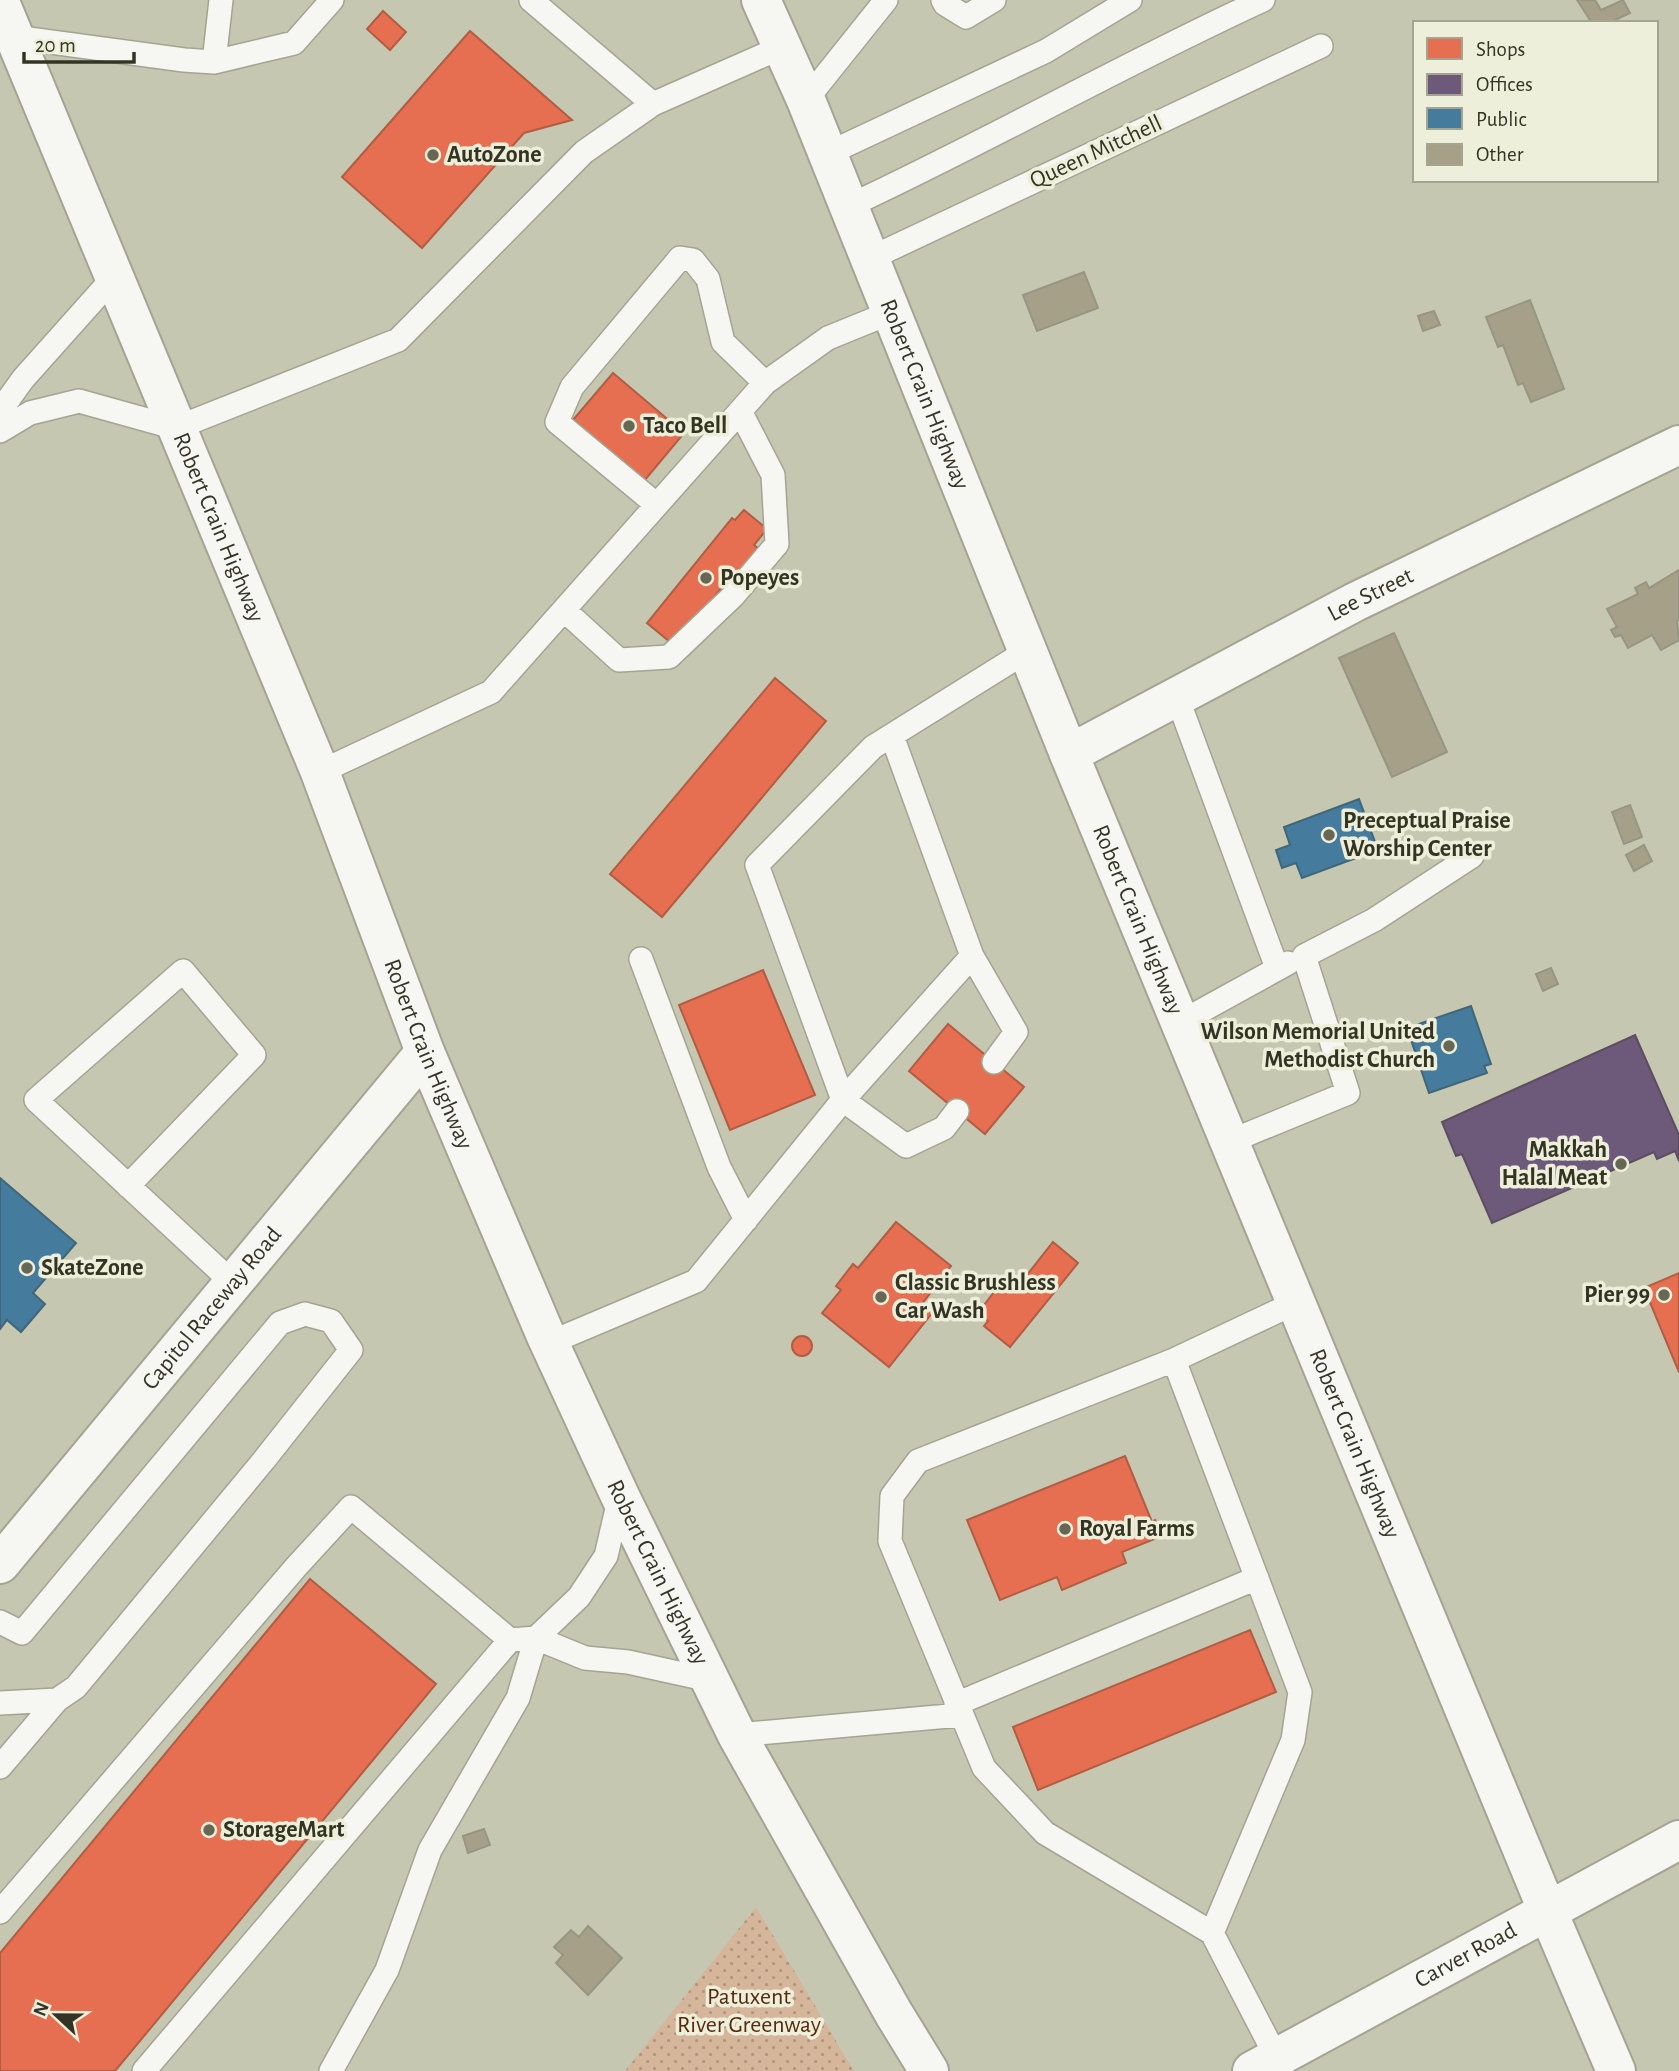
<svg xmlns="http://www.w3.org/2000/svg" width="1679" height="2071" viewBox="0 0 1679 2071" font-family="'Alegreya Sans',sans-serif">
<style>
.grass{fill:url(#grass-dots)}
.shops{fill:#e76f51;stroke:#b15d44;stroke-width:2}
.offices{fill:#6d597a;stroke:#5c4e60;stroke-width:2}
.public{fill:#457b9d;stroke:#406679;stroke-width:2}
.building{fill:#a5a087;stroke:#979583;stroke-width:2}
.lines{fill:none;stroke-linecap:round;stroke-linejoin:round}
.service-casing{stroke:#a4a492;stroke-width:26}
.minor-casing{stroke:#a4a492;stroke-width:42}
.trunk-casing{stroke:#a4a492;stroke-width:42}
.service{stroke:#f6f7f3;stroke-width:23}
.minor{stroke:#f6f7f3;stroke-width:38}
.trunk{stroke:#f6f7f3;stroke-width:38}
.poi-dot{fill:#676755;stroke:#eeefda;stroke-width:2.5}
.labels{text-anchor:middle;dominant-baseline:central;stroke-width:7;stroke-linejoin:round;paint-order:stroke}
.street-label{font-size:24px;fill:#343424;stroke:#eeefda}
.poi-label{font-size:24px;font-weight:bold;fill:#343424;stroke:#eeefda;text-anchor:start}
.park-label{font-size:24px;fill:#57290e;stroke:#eeefda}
</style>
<defs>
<pattern id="grass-dots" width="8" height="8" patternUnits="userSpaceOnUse" patternTransform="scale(1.75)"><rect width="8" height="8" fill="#d5b69b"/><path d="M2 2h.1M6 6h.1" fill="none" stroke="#ae957e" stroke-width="1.8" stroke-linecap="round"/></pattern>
</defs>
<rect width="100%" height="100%" fill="#c6c7b0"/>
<path class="grass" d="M756 1907 854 2071H625Z"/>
<path class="shops" d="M383 11 406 32 390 50 367 29Z
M470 31 572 120 524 133 422 248 342 177Z
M613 373 684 433 645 480 595 443 598 441 573 420Z
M744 510 767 529 754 545 764 553 740 577 734 572 675 646 647 623 732 518 735 520Z
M775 678 826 721 662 917 610 874Z
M763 970 815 1095 730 1130 679 1005Z
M948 1024 1024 1087 985 1134 909 1071Z
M896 1222 951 1266 922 1304 933 1312 889 1367 822 1313 841 1290 836 1286 853 1264 858 1268Z
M1053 1242 1078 1263 1010 1347 984 1326 988 1321 978 1313 1007 1275 1019 1285Z
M1679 1273V1372L1644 1288Z
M792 1346a10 10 0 1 1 20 0a10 10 0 1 1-20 0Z
M1125 1456 1152 1522 1155 1520 1162 1536 1122 1552 1126 1563 1062 1590 1057 1577 1000 1600 967 1520Z
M310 1579 436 1684 115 2071H0V1953Z
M1250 1630 1276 1692 1038 1790 1013 1727Z"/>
<path class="offices" d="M1635 1035 1679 1135V1161L1675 1151 1657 1159 1654 1152 1492 1223 1462 1154 1456 1156 1442 1122Z"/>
<path class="public" d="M1359 799 1378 850 1302 878 1296 863 1282 868 1276 850 1290 845 1284 827Z
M1471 1006 1491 1064 1484 1066 1487 1073 1429 1093 1407 1028Z
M0 1178 76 1243 33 1293 45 1304 21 1332 7 1320 0 1329Z"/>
<path class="building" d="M1577 0H1595L1601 10 1623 0 1630 13 1609 23H1592Z
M1084 272 1098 308 1037 331 1023 295Z
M1530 300 1564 389 1531 402 1523 383 1518 385 1503 345 1498 347 1486 317Z
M1434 311 1440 325 1423 331 1418 316Z
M1679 570V620L1677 621 1679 640 1661 650 1652 635 1628 648 1621 635 1615 637 1611 630 1617 627 1607 609 1638 594 1635 588 1646 582 1649 588Z
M1394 633 1447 752 1392 777 1339 658Z
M1630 805 1642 837 1624 844 1612 812Z
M1644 845 1652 861 1634 871 1626 855Z
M1551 968 1558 984 1543 991 1536 974Z
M484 1829 490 1845 468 1853 463 1836Z
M588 1926 622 1958 588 1995 556 1963 563 1955 554 1947 571 1930 579 1937Z"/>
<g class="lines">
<g class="service-casing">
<path id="service" d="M531 0 653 104
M943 0 945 4 966 17 994 0
M14 37 184 60 214 62 294 43 332 0
M214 62 221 0
M806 100 886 0
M827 154 1046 51 1130 0
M849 206C989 141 1123 64 1263 0
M871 258 1321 46
M0 411 23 379 114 277
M0 431 30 413 79 401 176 428 398 340 584 152 653 104 782 47
M657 505 557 422 572 387 680 258 693 260 708 279 723 342 765 383
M564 610 619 660 669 657 733 596 777 544 773 475 740 411
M1177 697 1277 968
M892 736 972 956 843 1100 906 1146 944 1128 957 1111
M320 772 491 692 765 383 828 338 892 312
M972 956 1016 1032 994 1062
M641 959 719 1167 746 1220
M1181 1022 1288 963
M1231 1141 1348 1093 1304 956 1374 920 1472 856
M128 1186 254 1055 183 971 36 1100 233 1283
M549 1343 696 1281 843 1100 757 865 873 747 1027 651
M1174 1360 918 1461 892 1496 890 1541 984 1768 1045 1833 1212 1933
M0 1622 22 1633 280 1323 305 1314 331 1321 351 1350 264 1460 76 1687 57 1700 0 1767
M0 1703 57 1700
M956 1704 1257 1578
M737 1735 960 1715
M0 1912 296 1567 351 1507 510 1640 536 1638 585 1658 628 1662 710 1680
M1282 2068 1212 1933 1293 1740 1300 1692 1174 1360 1297 1302
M144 2071 510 1640
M331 2071 387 1970 430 1850 518 1698 536 1638 579 1597 606 1556 620 1496"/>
</g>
<g class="minor-casing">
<g id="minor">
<path id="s1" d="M1069 754 1355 602 1679 445"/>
<path id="s2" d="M0 1564 425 1052"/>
<path id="s3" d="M1252 2071 1679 1840"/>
</g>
</g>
<g class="trunk-casing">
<g id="trunk">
<path id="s4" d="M761 0 806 100 1069 754 1548 1912 1616 2071"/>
<path id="s5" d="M0 2 320 772 425 1052 546 1336 620 1496 737 1735 894 2014 929 2071"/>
</g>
</g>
<use href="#service" class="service"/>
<use href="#minor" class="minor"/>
<use href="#trunk" class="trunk"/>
</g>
<g class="poi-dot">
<circle cx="433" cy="155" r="7"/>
<circle cx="629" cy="426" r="7"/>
<circle cx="706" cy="578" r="7"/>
<circle cx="1329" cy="835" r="7"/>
<circle cx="1449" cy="1046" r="7"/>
<circle cx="1621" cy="1164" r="7"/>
<circle cx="27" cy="1268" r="7"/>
<circle cx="1664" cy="1295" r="7"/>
<circle cx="881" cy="1297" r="7"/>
<circle cx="1065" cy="1529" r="7"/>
<circle cx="209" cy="1830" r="7"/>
</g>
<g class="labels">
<g class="street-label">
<text transform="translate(1096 152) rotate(-25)">Queen Mitchell</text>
<text stroke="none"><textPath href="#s4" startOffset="427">Robert Crain Highway</textPath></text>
<text stroke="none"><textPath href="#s5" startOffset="569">Robert Crain Highway</textPath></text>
<text stroke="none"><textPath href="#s1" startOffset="341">Lee Street</textPath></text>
<text stroke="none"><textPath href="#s4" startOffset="994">Robert Crain Highway</textPath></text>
<text stroke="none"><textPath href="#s5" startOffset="1136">Robert Crain Highway</textPath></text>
<text stroke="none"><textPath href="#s2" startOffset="332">Capitol Raceway Road</textPath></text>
<text stroke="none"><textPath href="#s4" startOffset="1561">Robert Crain Highway</textPath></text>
<text stroke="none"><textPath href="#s5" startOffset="1703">Robert Crain Highway</textPath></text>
<text stroke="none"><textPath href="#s3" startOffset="243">Carver Road</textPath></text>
</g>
<g class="poi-label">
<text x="447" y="155">AutoZone</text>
<text x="643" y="426">Taco Bell</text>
<text x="720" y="578">Popeyes</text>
<text x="1343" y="821">Preceptual Praise<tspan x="1343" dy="28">Worship Center</tspan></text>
<text x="1435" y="1032" text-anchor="end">Wilson Memorial United<tspan x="1435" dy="28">Methodist Church</tspan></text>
<text x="1607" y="1150" text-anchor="end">Makkah<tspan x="1607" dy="28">Halal Meat</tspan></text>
<text x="41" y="1268">SkateZone</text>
<text x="895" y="1283">Classic Brushless<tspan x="895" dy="28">Car Wash</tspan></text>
<text x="1650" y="1295" text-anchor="end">Pier 99</text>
<text x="1079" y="1529">Royal Farms</text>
<text x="223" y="1830">StorageMart</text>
</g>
<g class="park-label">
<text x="749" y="1997">Patuxent<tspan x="749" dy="28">River Greenway</tspan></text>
</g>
</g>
<rect x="1413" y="21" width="245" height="161" fill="#eeefda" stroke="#a4a491" stroke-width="2"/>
<rect x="1427" y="38" width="35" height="21" fill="#e76f51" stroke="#a4a491" stroke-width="2"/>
<text x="1476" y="56" font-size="21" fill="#343424">Shops</text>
<rect x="1427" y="74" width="35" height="21" fill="#6d597a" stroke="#a4a491" stroke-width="2"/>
<text x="1476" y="91" font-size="21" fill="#343424">Offices</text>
<rect x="1427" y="108" width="35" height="21" fill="#457b9d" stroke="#a4a491" stroke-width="2"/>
<text x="1476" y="126" font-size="21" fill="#343424">Public</text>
<rect x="1427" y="144" width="35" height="21" fill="#a5a087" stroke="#a4a491" stroke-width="2"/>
<text x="1476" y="161" font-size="21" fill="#343424">Other</text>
<g transform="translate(56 2015) rotate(292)" stroke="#eeefda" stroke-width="5" paint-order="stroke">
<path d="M0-5L12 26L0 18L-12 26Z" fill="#343424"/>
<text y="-10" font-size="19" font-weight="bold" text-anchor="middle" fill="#343424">N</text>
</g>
<path d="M24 52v10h110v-10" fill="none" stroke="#343424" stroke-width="3.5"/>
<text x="35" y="52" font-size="21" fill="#343424" stroke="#eeefda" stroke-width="5" paint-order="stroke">20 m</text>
</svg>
